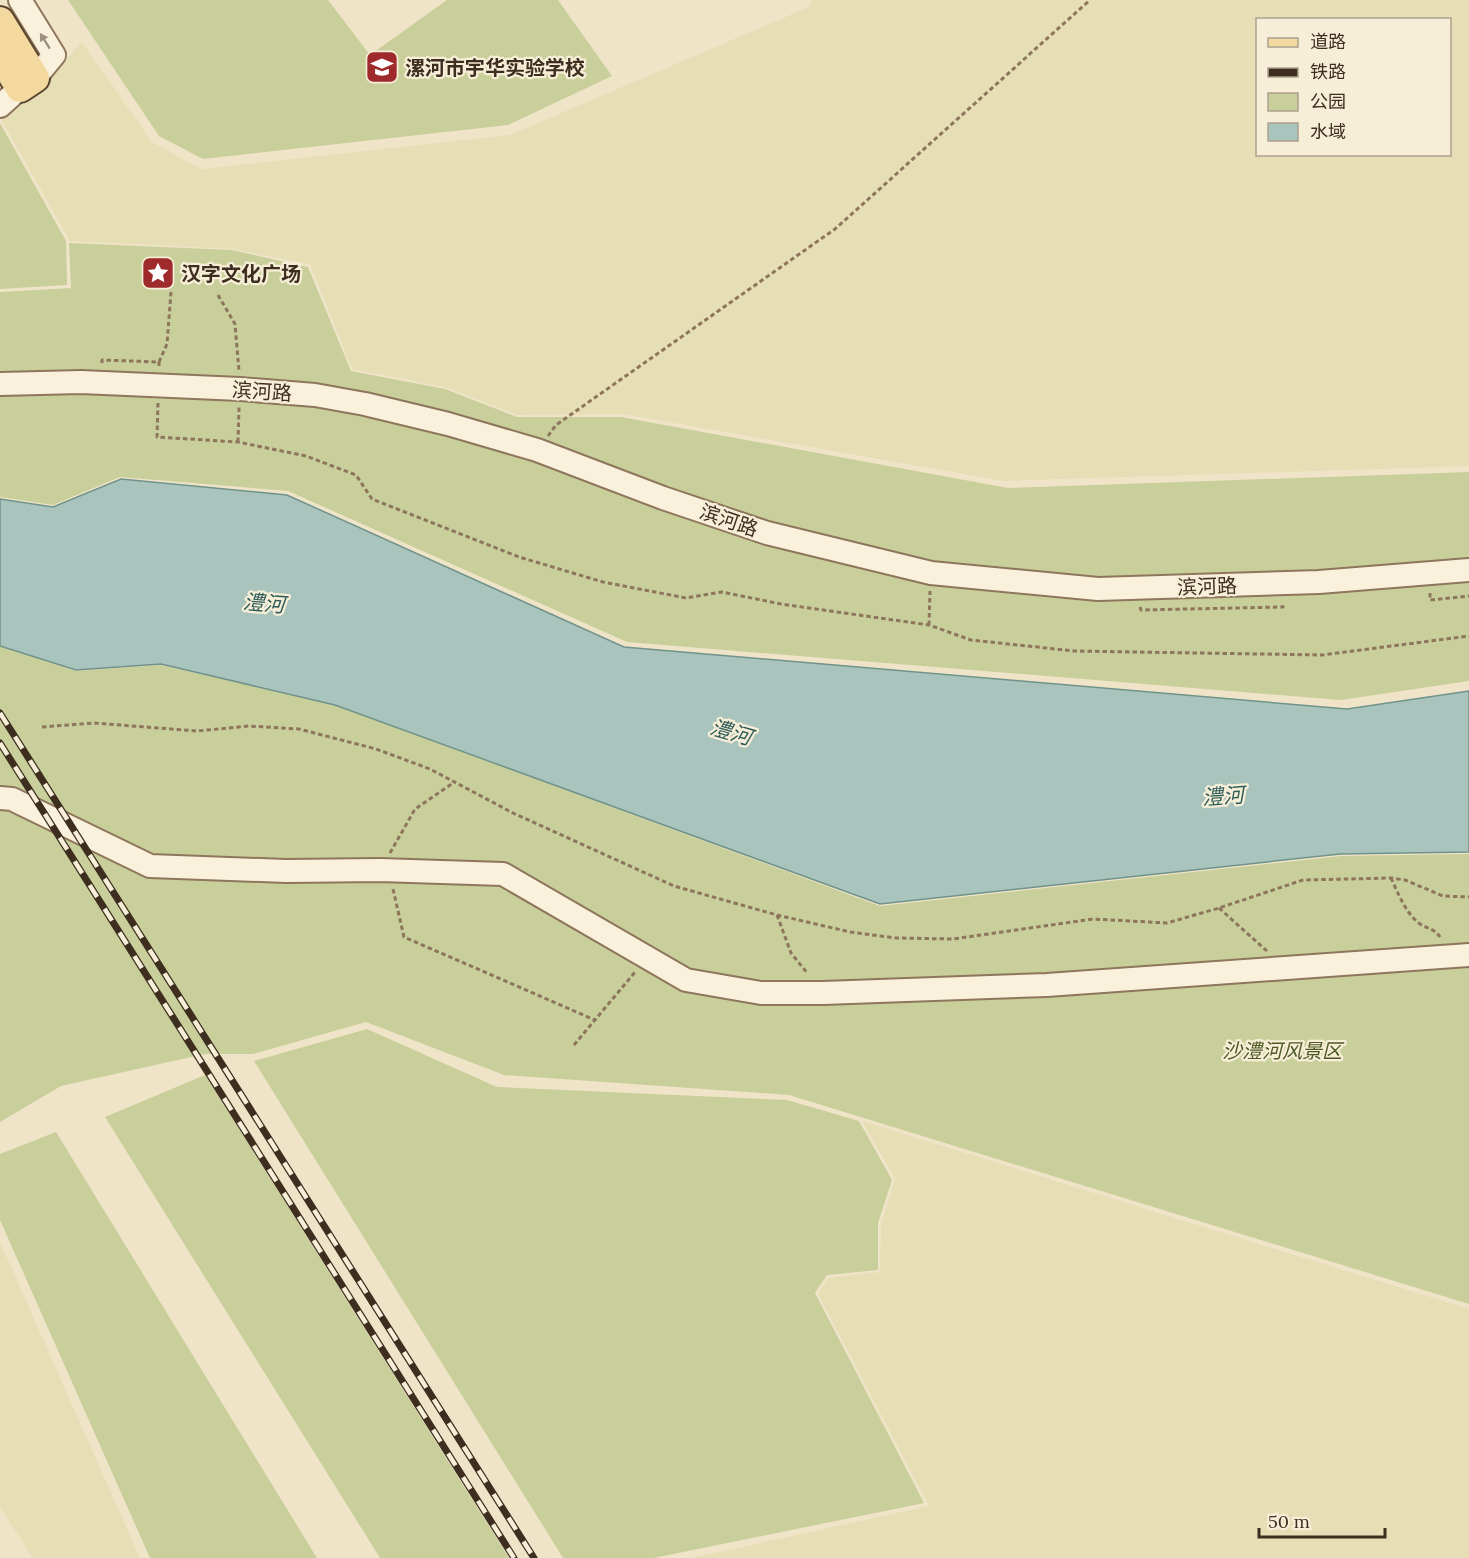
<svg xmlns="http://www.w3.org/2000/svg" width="1469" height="1558" viewBox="0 0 1469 1558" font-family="Lora,'Noto Sans SC',serif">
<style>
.farmland{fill:#e6deb5;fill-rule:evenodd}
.green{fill:#c9cf9b}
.water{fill:#a9c4bc;stroke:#6f938a;stroke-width:1.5}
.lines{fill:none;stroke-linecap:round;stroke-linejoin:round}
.minor-casing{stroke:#8d765c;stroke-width:26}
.major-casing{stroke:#5b4430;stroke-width:32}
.path{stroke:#8d765c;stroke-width:3;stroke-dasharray:4.5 3;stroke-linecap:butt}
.minor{stroke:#faf1dc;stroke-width:22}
.major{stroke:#f3d9a0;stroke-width:28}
.rail-casing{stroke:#3d2e20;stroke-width:7}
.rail{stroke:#f7eed8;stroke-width:4.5;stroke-dasharray:14;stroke-linecap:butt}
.oneway{fill:#9c907e}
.labels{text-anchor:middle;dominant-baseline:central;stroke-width:4.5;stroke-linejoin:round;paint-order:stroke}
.poi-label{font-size:20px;font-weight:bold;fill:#3d2e20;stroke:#f7eed8;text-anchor:start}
.street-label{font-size:20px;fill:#3d2e20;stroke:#f7eed8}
.park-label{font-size:20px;font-style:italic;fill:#4d5a26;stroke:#f7eed8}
.water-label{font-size:21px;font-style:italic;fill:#2f5d5a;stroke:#f7eed8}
</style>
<rect width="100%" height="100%" fill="#f0e4c8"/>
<path class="farmland" d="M812 0H1469V466L1004 481 623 414 518 415 445 387 352 369 310 264 233 249 70 241 2 121 45 83 82 42 152 142 201 169 510 135 809 7ZM1258 20H1450V154H1258Z
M862 1121 1469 1309V1558H692L929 1506 818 1294 828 1278 880 1272 881 1224 895 1179Z
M0 1242 140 1558H33L0 1507Z"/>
<path class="green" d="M68 0H328L370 55 447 0H558L612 76 508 125 203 159 159 136Z
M0 123 66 241 67 285 0 289Z
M69 243 232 250 308 267 351 371 445 389 517 417H621L1008 488 1469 472V681L1341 700 627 642 288 491 120 477 53 505 0 497V292L71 288Z
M0 646 76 671 161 665 335 705 880 906 1341 856 1469 854V1304L789 1095 504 1075 366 1022 253 1054H205L61 1086 0 1122Z
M367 1029 497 1087 787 1100 859 1121 892 1180 878 1223V1270L827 1275 815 1293 924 1503 654 1558H563L254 1061Z
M205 1075 509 1558H380L105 1117Z
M56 1132 317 1558H150L0 1220V1154Z"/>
<path class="water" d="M121 479 287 495 624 647 1347 709 1469 691V852L1340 854 880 904 335 705 161 664 76 670 0 646V499L53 507Z"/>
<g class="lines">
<g class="minor-casing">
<path id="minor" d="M20 0 54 55 35 78
M0 106 20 88
M0 384 81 382 240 389 315 395 365 404 448 424 537 450 663 498 767 533 931 573 1098 589 1319 582 1469 570
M0 798 12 799 150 866 286 871 380 870 503 874 686 980 761 993H823L1047 985 1469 955"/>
</g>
<g class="major-casing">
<path id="major" d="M0 21 35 78 20 88 0 55"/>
</g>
<path class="path" d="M218 295 235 324 239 371
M159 362 167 344 171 292
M102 363V360L159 362V366
M158 403 157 437 238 442 306 456 356 475 372 499 519 557 603 582 686 598 722 592 781 604 929 625 971 640 1074 651 1322 655 1469 636
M548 436 556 425 835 229 1090 0
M238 442 239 407
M1430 593V600L1469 596
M1140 607 1141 610 1283 607V603
M929 625 930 591
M42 727 94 723 197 731 249 726 299 729 376 749 430 769 513 813 674 886 777 915 850 932 896 938 953 939 1093 919 1167 923 1219 908 1303 880 1391 878 1405 880 1443 896 1469 897
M390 853 415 809 453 783
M1391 878C1398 893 1406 914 1420 924 1428 929 1435 929 1440 937
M393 889 404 937 595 1020
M1219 908 1267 951
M777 915 791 953 808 974
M574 1045 636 971"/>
<use href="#minor" class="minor"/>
<use href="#major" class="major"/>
<g class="rail-casing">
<path id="rail" d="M0 713 534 1558
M0 743 514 1558"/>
</g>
<use href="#rail" class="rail"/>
</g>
<defs><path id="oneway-solid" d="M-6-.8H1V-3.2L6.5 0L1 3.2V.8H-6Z" transform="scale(1.5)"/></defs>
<use class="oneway" href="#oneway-solid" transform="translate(45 41) rotate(-122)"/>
<defs>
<g id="school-square" transform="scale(1.725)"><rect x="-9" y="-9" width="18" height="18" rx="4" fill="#9e2a2b" stroke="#f7eed8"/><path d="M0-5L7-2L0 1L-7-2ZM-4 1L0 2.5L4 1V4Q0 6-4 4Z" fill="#fff"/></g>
<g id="sight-square" transform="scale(1.725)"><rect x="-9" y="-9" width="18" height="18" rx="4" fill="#9e2a2b" stroke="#f7eed8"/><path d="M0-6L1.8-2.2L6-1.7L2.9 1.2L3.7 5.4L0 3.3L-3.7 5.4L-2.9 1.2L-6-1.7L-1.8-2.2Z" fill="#fff"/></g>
</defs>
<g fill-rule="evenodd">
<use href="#school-square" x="382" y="67"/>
<use href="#sight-square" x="158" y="273"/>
</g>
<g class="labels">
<g class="poi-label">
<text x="405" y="67">漯河市宇华实验学校</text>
<text x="181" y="273">汉字文化广场</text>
</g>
<g class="street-label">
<text transform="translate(262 391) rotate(4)">滨河路</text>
<text transform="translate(729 520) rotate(19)">滨河路</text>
<text transform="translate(1207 586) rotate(-2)">滨河路</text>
</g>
<g class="park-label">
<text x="1282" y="1050">沙澧河风景区</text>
</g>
<g class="water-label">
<text transform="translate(264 603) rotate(5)">澧河</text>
<text transform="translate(731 732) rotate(16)">澧河</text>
<text transform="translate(1223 796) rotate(-4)">澧河</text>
</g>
</g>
<rect x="1256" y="18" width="195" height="138" fill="#f7eed8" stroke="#ada18e" stroke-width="1.5"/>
<rect x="1268" y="38" width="30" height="9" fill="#f3d9a0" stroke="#ada18e" stroke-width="1.5"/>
<text x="1310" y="48" font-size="18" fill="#3d2e20">道路</text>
<rect x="1268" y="68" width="30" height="9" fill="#3d2e20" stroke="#ada18e" stroke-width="1.5"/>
<text x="1310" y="78" font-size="18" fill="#3d2e20">铁路</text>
<rect x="1268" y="93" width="30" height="18" fill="#c9cf9b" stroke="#ada18e" stroke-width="1.5"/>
<text x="1310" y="108" font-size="18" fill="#3d2e20">公园</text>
<rect x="1268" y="123" width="30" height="18" fill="#a9c4bc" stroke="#ada18e" stroke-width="1.5"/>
<text x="1310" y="138" font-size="18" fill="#3d2e20">水域</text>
<path d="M1259 1528v9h126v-9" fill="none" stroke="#3d2e20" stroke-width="3"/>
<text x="1268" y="1528" font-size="18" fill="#3d2e20" stroke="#f7eed8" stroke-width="4.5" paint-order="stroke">50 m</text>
</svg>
